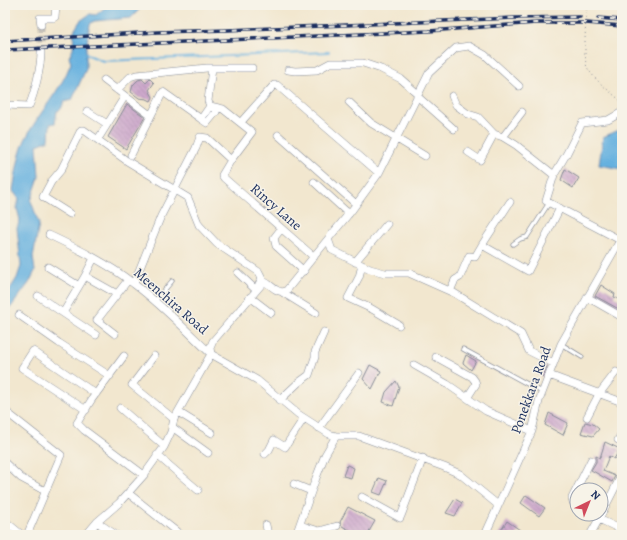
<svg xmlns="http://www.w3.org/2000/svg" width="627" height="540" viewBox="0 0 627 540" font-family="Alegreya,serif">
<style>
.water{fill:#66b1df;stroke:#40709e}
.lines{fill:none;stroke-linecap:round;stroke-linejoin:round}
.stream{stroke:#66b1df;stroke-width:2}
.building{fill:url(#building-back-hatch)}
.street-tunnel{stroke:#c7c2b8;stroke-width:7;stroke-dasharray:7 3.5;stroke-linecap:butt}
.lane-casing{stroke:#868b96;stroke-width:5}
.street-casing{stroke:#868b96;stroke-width:8}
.path{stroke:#868b96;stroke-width:1;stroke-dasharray:1 3;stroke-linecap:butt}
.lane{stroke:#fff;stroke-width:3.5}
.street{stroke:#fff;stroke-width:7}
.rail-casing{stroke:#1b2f5e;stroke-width:3.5}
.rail{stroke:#f7f3e8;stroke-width:2;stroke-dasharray:6;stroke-linecap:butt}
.labels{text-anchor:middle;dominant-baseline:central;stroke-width:3;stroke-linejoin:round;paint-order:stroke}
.street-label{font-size:14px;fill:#1b2f5e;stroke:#f7f3e8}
</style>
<defs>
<pattern id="building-back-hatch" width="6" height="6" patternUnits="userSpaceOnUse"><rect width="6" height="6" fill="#cea9cc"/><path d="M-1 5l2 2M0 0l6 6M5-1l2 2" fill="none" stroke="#a68aa9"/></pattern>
</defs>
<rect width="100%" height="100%" fill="#f7f3e8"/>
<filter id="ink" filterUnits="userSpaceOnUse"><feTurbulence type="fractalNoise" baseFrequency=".025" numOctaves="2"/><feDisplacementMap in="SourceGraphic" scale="8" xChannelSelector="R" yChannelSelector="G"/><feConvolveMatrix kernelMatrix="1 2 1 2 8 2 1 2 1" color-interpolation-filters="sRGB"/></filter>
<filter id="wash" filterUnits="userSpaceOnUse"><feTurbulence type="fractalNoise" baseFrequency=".012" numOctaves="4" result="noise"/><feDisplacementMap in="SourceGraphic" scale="16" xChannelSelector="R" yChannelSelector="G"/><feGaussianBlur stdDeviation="0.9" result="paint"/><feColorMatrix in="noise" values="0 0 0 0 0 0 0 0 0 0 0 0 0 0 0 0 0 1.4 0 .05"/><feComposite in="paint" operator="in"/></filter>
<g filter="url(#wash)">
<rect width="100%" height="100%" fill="#f2e7cf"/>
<path class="water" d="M108 5H144L131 18 94 21 90 24 86 49V69L72 100 64 102 61 109 57 111 55 123 50 124 49 140 37 145 39 177 31 201 39 224 33 257 35 271 29 283 5 315V297L17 278 21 266 17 228 20 220 17 208 19 199 13 191C16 173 18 156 25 140 38 113 61 91 71 63L69 57 73 49 74 31 80 21 90 14 96 15Z
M619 130 622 132V169L599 165 603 137Z"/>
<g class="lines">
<path class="stream" d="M86 54 103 61 329 52"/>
</g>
<g id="blocks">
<path class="building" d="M142 79 146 83 150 79 154 83 149 90 153 97 151 101 147 99 139 98 131 92 133 85 138 80Z
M127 104 145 117 126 149 108 137Z
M565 169 579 178 573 188 561 180Z
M601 285 615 294 614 297 622 301 620 308 618 307 617 308 595 296Z
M466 355 476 361 471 370 463 363Z
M541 363 547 366 543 377 536 373Z
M370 365 381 371 372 389 363 379Z
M396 381 399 387 393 406 383 402 386 392Z
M549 413 568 423 563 435 545 425Z
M585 422 593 424 599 429 593 436 581 433Z
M605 442 620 449 614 459 609 456 603 471 615 476 612 482 591 470 596 462V456L600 458Z
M347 465 354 468 351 478 343 476Z
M379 478 387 481 381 495 373 492Z
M526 495 545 508 539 516 521 503Z
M455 499 462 503 455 516 446 513Z
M348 507 375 521 367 535H359L342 526 340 522Z
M507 521 520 530 517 535H498Z"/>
</g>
</g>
<g filter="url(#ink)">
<use href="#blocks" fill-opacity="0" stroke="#868b96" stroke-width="1"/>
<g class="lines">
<path class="street-tunnel" d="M41 25V52"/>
<g class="lane-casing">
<path id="lane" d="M513 244 520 239 527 237 547 206 550 204
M155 301 172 281
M561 344 582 357
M463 349 542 392"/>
</g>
<g class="street-casing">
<path id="street" d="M41 25 40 18H53L55 17 56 5
M288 70 295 71 317 70 330 63H363L381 69 401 79 418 94
M104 80 150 115
M519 86 485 55 469 46 456 48 429 73 379 173 352 210 328 239 332 250 370 269 385 273H409L454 293 521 334 529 351 553 363
M117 90 130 77 136 75 207 68H252
M417 96 454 129
M452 96 456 105 468 114 478 117 494 134 503 137 516 145 554 175
M349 102 371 123 425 156
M5 105 29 106C35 92 41 67 41 52
M210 106 208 101 212 68
M87 111 107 124
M201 119 207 123 216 112 217 108
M241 122 274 85H277L379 173
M278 135 356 204
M100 136 125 96
M503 137 522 112
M468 152 480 160 494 134
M131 155 163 92 201 119 210 106 223 109 252 132 231 160 222 175 224 178 314 257
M314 182 349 214
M510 202 482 245 528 271 560 208
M70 214 43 197 51 182 61 170 81 130H84L127 161 188 198 199 225 217 244 259 272 262 278 256 290 238 273
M281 229 274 238 276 246 304 271
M49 235C79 249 109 264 134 284 162 305 186 330 211 354
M620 240 546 201 554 175 567 153 582 123 608 120 622 112
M355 262 387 224
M362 265 359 277 348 298 372 309 399 325
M48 267 79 286
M85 276 94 258
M134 283 161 216 196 148 200 137 207 138 231 160
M450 291 455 280 460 277 469 256 475 257 482 245
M282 292 316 313
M38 296 63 313 85 276 117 294
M250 297 271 313
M587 297 622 317
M63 313 96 335
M19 315 59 343 110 376
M115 334 97 320 128 280
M211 354 210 348 213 341 262 284 265 282C273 286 277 294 286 291L328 239
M124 356 92 399 77 423 84 430 144 475
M154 356 132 385 174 419
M436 357 472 377 475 381 476 384 467 398
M414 365 447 384 486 411 532 431
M549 375 622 402
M280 400 298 383 309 375 315 357V352L324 332
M120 408 164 446
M86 410 22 368 33 351 96 394
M5 411 61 455 27 535
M178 412 212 433
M587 417 599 394 616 372
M172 427 208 453
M319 428 359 373
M618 440 622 433
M265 454 269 450 274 440 285 447 304 418
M157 455 198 490
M5 463 21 478 45 491
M294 484 311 491
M128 493 177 532
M362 497 400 518 401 516 423 458
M577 505 573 502 572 498 591 460
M592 514 599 519 622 474
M5 521 22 535
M97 522 116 535
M266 525 268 535
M300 525 319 531 337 526
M86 535 97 522 119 503 144 475 164 447 171 432 174 419 211 354 257 380 298 414 329 434 336 436H359L444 467 460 474 498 505
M296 535 316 478 325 455 336 436
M485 535 532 431 539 401 561 344 622 237
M590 535 599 519 622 530"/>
</g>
<path class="path" d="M587 5C586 16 583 59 587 67 593 79 612 93 622 102"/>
<use href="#lane" class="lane"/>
<use href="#street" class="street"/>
<g class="rail-casing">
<path id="rail" d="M598 18 622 20
M5 41 157 32 228 30 515 18 580 17
M5 50 429 31 536 23H586L622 26"/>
</g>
<use href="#rail" class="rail"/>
</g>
</g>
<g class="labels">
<g class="street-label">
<text transform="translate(276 207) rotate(41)">Rincy Lane</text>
<text transform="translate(171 301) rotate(41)">Meenchira Road</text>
<text transform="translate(531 390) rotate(-70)">Ponekkara Road</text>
</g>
</g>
<rect width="627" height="540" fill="none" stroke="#f7f3e8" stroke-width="20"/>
<g transform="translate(589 502) rotate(43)"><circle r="19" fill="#f7f3e8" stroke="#9fa5b1"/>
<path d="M0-3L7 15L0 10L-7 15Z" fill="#d1495b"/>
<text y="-6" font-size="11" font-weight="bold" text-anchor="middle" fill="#1b2f5e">N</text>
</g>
</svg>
